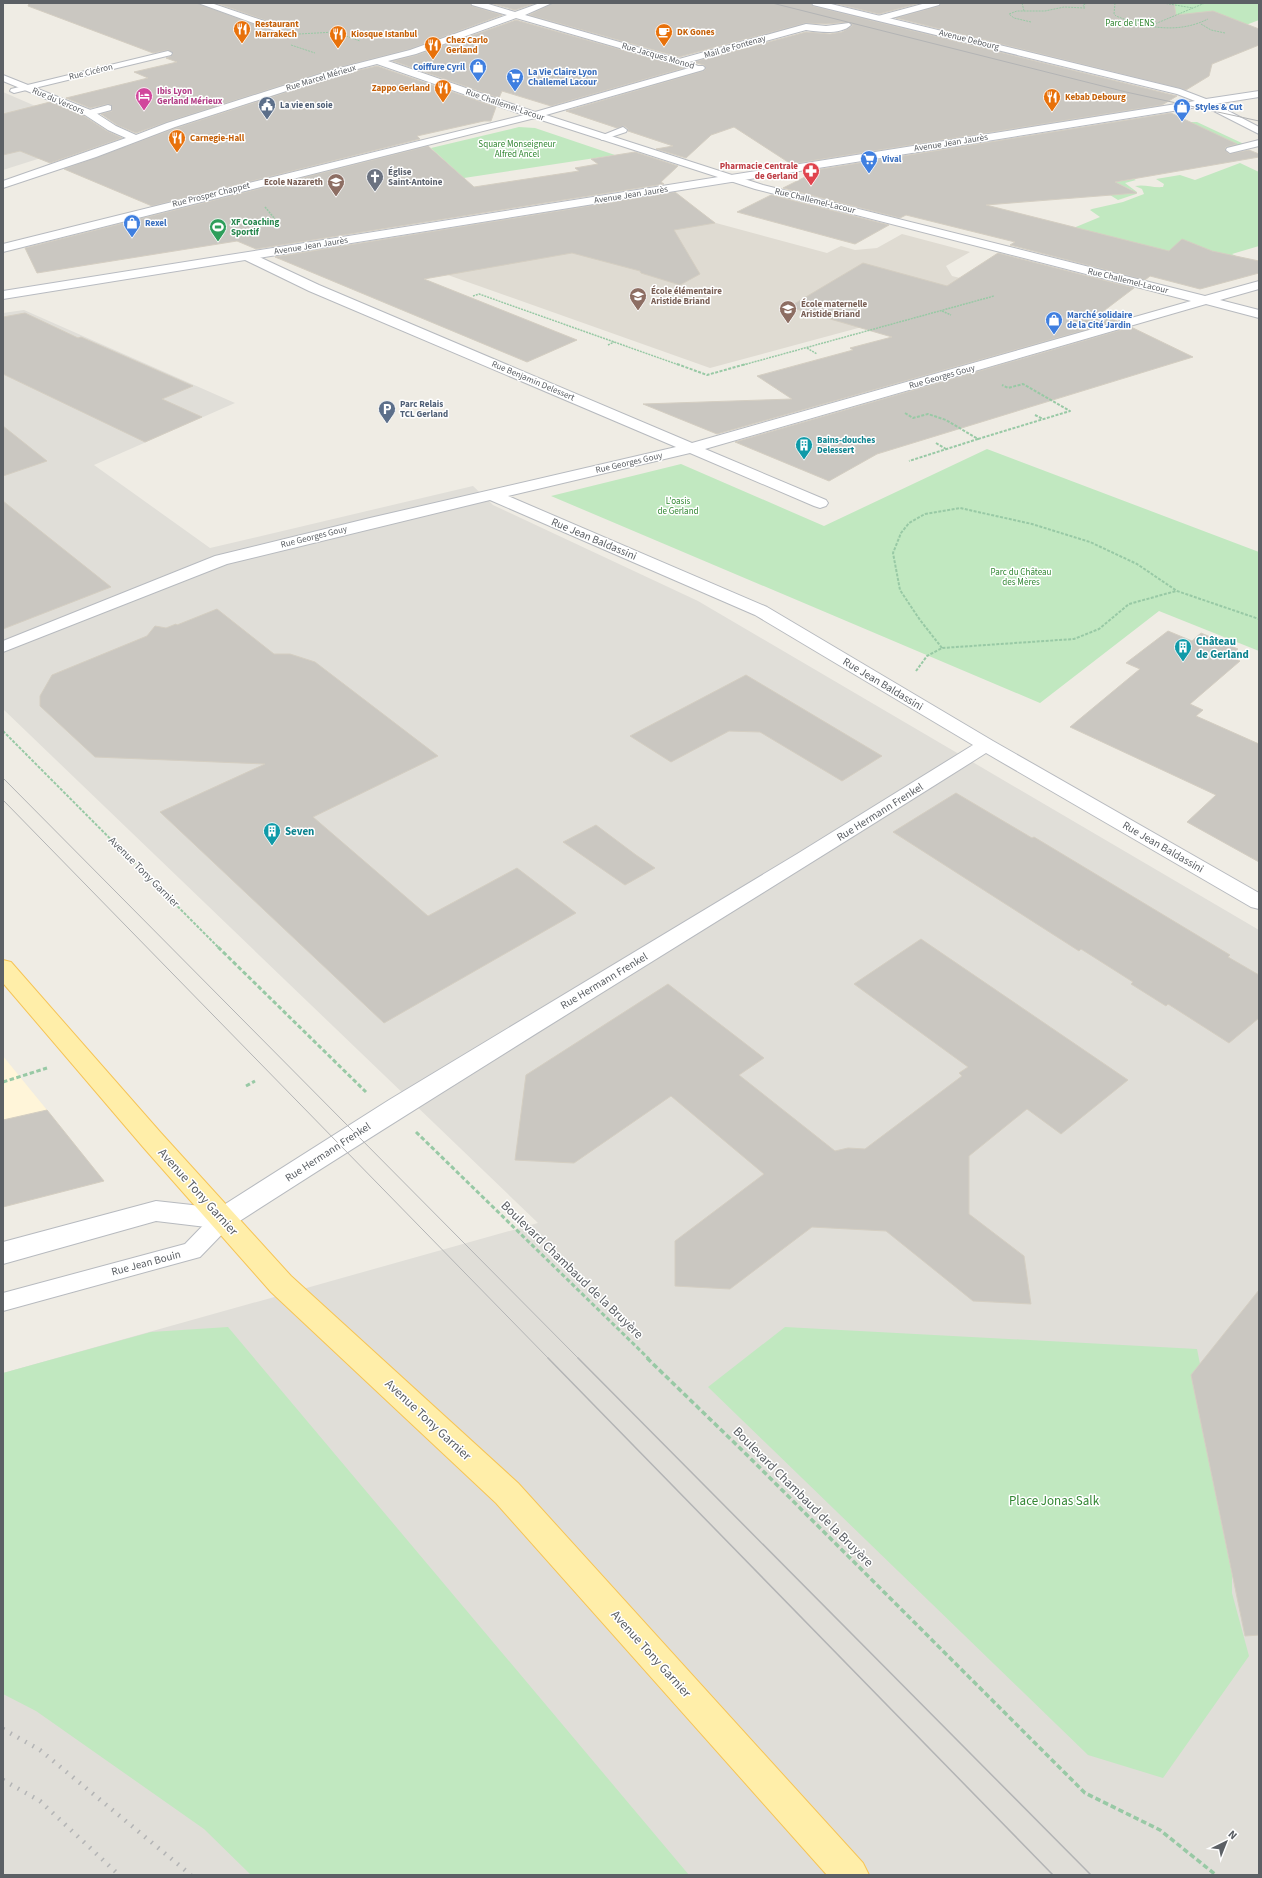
<svg xmlns="http://www.w3.org/2000/svg" width="1262" height="1878" viewBox="0 0 1262 1878" font-family="'Source Sans 3',sans-serif">
<style>
.commercial{fill:#fff5d9}
.industrial{fill:#e0ded8}
.education{fill:#dfdbd2}
.green{fill:#c1e8c0}
.building{fill:#cac7c1;stroke:#d4cec2}
.lines{fill:none;stroke-linecap:round;stroke-linejoin:round}
.lane-casing{stroke:#b7babf;stroke-width:2}
.street-casing{stroke:#b7babf;stroke-width:2}
.secondary-casing{stroke:#b8bbc1;stroke-width:2}
.primary-casing{stroke:#f6c456;stroke-width:2}
.path-far4{stroke:#98c9a5;stroke-width:1;stroke-dasharray:2 1;stroke-linecap:butt}
.path-far3{stroke:#98c9a5;stroke-width:1.5;stroke-dasharray:2 1;stroke-linecap:butt}
.path-far2{stroke:#98c9a5;stroke-width:2;stroke-dasharray:3 1.5;stroke-linecap:butt}
.path-far1{stroke:#98c9a5;stroke-width:3;stroke-dasharray:4.5 2.5;stroke-linecap:butt}
.path{stroke:#98c9a5;stroke-width:3.5;stroke-dasharray:5.5 3;stroke-linecap:butt}
.lane{fill:#fff;fill-rule:evenodd}
.street{fill:#fff;fill-rule:evenodd}
.secondary{fill:#fff;fill-rule:evenodd}
.primary{fill:#ffeea9;fill-rule:evenodd}
.tram-far1{stroke:#b3b4b5;stroke-width:1}
.tram{stroke:#b3b4b5;stroke-width:1.5}
.rail{stroke:#b3b4b5;stroke-width:4.5;stroke-dasharray:1.5 7;stroke-linecap:butt}
.labels{text-anchor:middle;dominant-baseline:central;stroke-width:3;stroke-linejoin:round;paint-order:stroke}
.far-park-label{font-size:9px;fill:#328733;stroke:#fff}
.far-food-label{font-size:9px;font-weight:bold;fill:#c56008;stroke:#fff;text-anchor:start}
.far-street-label{font-size:9px;fill:#5c6065;stroke:#fff}
.far-shop-label{font-size:9px;font-weight:bold;fill:#366cbe;stroke:#fff;text-anchor:start}
.far-hotel-label{font-size:9px;font-weight:bold;fill:#b23c85;stroke:#fff;text-anchor:start}
.far-service-label{font-size:9px;font-weight:bold;fill:#4e5e75;stroke:#fff;text-anchor:start}
.far-health-label{font-size:9px;font-weight:bold;fill:#be3a42;stroke:#fff;text-anchor:end}
.far-worship-label{font-size:9px;font-weight:bold;fill:#5b616d;stroke:#fff;text-anchor:start}
.far-education-label{font-size:9px;font-weight:bold;fill:#785e54;stroke:#fff;text-anchor:start}
.far-leisure-label{font-size:9px;font-weight:bold;fill:#27864d;stroke:#fff;text-anchor:start}
.far-culture-label{font-size:9px;font-weight:bold;fill:#0d838f;stroke:#fff;text-anchor:start}
.street-label{font-size:11px;fill:#5c6065;stroke:#fff}
.culture-label{font-size:11px;font-weight:bold;fill:#0d838f;stroke:#fff;text-anchor:start}
.near-street-label{font-size:13px;fill:#5c6065;stroke:#fff}
.near-park-label{font-size:13px;fill:#328733;stroke:#fff}
</style>
<rect width="100%" height="100%" fill="#efece4"/>
<path class="commercial" d="M3 1056 47 1110 104 1181 3 1207Z"/>
<path class="industrial" d="M3 92 107 137 3 170Z
M24 310 235 403 94 465 210 548 473 486 493 505 698 601 1259 930V1875H3V1373L538 1223 3 709V313Z"/>
<path class="education" d="M692 206 716 223 827 253 841 246 855 250 877 248 902 234 970 252 946 266 952 276 968 280 969 298 710 368 445 274Z"/>
<path class="green" d="M973 3H1259V20L1225 33Z
M1187 122H1197L1246 145 1230 148 1225 146 1236 144Z
M519 127 535 128 615 155 464 178 431 148Z
M1240 163 1259 172V246L1232 254 1236 256 1218 261 1054 236 1100 217 1090 210 1092 209 1123 202 1144 194 1142 189 1135 186C1145 184 1152 188 1163 187L1164 184 1156 179 1180 175 1195 180Z
M1134 179 1136 180 1125 183 1137 192 1136 194 1118 200 1110 195 1132 190 1115 182Z
M987 449 1259 552V651L1159 611 1040 703 551 496 681 464 824 526Z
M228 1327 689 1875H251L204 1829 36 1711 3 1694V1373L151 1332Z
M785 1327 1197 1349 1200 1364 1191 1375 1232 1575V1593L1249 1656 1163 1778 1088 1755 708 1387Z"/>
<path class="building" d="M29 3H197L276 32 282 28 279 25 216 3H470L472 6 502 15 410 49 336 68 167 122 136 133 117 125 101 114 112 111 111 105 108 104 90 108 66 98 148 78 134 72 177 62 166 58 171 56 173 53 168 50 153 53 28 6Z
M490 3H536L515 10Z
M553 3H811L813 6 1177 96 1162 105 791 164 734 127 711 135 686 158 656 149 673 146 628 131V129L624 126 617 128 566 111 703 71 706 69 704 65 693 62 806 32 830 34 842 32 852 26V24L849 22 826 24 806 23 679 57 529 15Z
M833 3H920L879 14Z
M941 3H1174L1176 15 1213 11 1259 29V45L1212 64 1209 76 1186 90 896 18 939 6Z
M516 20 675 65 684 68 551 106 502 91 499 98 393 61 417 55Z
M377 66 496 107 491 121H484L417 136 420 139 152 206 64 169 176 128 342 74Z
M50 102 84 116 107 131 122 138 50 163 20 151 3 155V114Z
M1171 113 1237 144 1226 147 1225 150 1229 154 1249 150 1259 154V157L1115 182 1137 193 986 205 1169 251 1182 239 1212 251 1259 261V273L1200 289 1150 276 1145 280 1010 245 1015 242 906 215 900 218 783 188 809 175 803 172Z
M428 146 474 187 579 171 575 168 598 164 591 159 635 152 678 166 661 182 664 184 256 249 237 241 37 273 25 248Z
M675 192 715 223 674 230 700 274 680 285 641 273 640 271 572 253 424 279 577 340 527 362 275 257Z
M771 195 889 225 855 244 737 212Z
M998 253 1134 288 1101 313 1117 321 717 434 643 404 792 399 757 376 853 350 850 348 892 337 789 307 863 263 947 286Z
M25 313 78 338 81 337 193 386 162 399 202 417 145 442 3 374V317Z
M1131 327 1193 357 877 454 829 481 735 442Z
M3 426 47 461 3 476Z
M3 501 111 587 3 629Z
M217 609 274 654H290L315 662 438 756 313 817 428 916 517 868 576 913 384 1023 160 812 265 764 95 757 40 706V696L52 675 147 636 155 626 166 628 176 624 177 625Z
M1168 631 1192 641 1201 633 1238 649 1229 656 1240 661 1190 704 1203 710 1196 716 1259 744V862L1187 822 1216 795 1070 727 1140 669 1126 663Z
M746 675 882 756 842 781 760 732 729 731 671 762 630 736Z
M956 793 1032 838 1034 837 1230 955 1228 957 1259 975V1018L1229 1043 1168 1004 1166 1006 1131 984 1133 982 1081 949 1079 951 893 832Z
M596 825 636 855 655 868 625 885 563 842Z
M921 939 1128 1080 1061 1134 1027 1109 969 1156V1214L1024 1256 1031 1304 973 1301 886 1231 812 1227 730 1289 675 1286V1241L764 1174 671 1096 574 1163 515 1160 526 1075 668 984 764 1058 739 1075 835 1151 848 1148 865 1149 962 1076 959 1073 968 1067 854 984Z
M47 1110 104 1181 3 1207V1120Z
M1259 1290V1635L1245 1636 1191 1375Z"/>
<g class="lines">
<g class="lane-casing">
<path id="lane" d="M168 51 172 53 171 55 14 93 10 91 11 89Z
M108 105 111 106V110L89 116 85 113 86 111Z
M623 127 627 130 626 132 602 140 598 137Z
M1259 140V146L1230 153 1226 150 1227 148Z
M223 1210 231 1213 234 1219 231 1225 200 1257 3 1311V1293L185 1244 215 1213Z"/>
</g>
<g class="street-casing">
<path id="street" d="M198 3H211L279 26 281 28 276 31 273 30Z
M471 3H485L515 12 540 3H552L525 15 679 59 806 24 826 26 849 23 851 25C841 35 819 32 806 30L689 62 698 66H703L705 68 703 70 546 115 763 185 1205 296 1259 281V289L1220 300 1259 310V318L1206 304 705 449 826 500 828 503 826 506 820 508 814 506 690 453 508 496 767 607 993 741 1259 893V909L1251 907 986 753C735 912 481 1065 232 1226L223 1229 156 1221 3 1264V1242L156 1201 219 1208 389 1100 797 854 973 745 755 615 490 500 227 564 3 652V641L215 556 370 518 676 447 309 291 243 259 241 256 243 253H251L319 285 692 443 1191 301 755 189 535 118 3 252V244L524 115 377 64 342 73 175 127 96 157 3 188V181L126 138 108 130 85 115 3 81V75L93 111 116 126 136 135 167 123 336 69 410 50 507 15 472 5ZM516 18 675 64 689 68 535 112 388 61 416 54Z
M926 3H940L939 5 881 21 877 18 878 16Z"/>
</g>
<g class="secondary-casing">
<path id="secondary" d="M812 3H827L1180 89 1206 99 1259 91V97L1215 104 1259 127V134L1204 106 3 299V291L1195 101 1177 94 813 5Z"/>
</g>
<g class="primary-casing">
<path id="primary" d="M3 960 11 962 161 1133 291 1276 518 1483 863 1863 869 1875H827L496 1503 271 1292 143 1147 3 983Z"/>
</g>
<path class="path-far4" d="M1022 3 1024 11
M1115 3 1114 14 1116 16C1146 28 1178 34 1208 19
M1163 3 1193 8
M1031 22 1014 18 1009 14 1017 11H1045L1064 7 1085 8 1083 5 1088 3
M1201 24 1211 30 1225 33
M1150 26 1205 3
M299 34 335 32 360 41
M291 45 315 53"/>
<path class="path-far3" d="M265 207 275 219
M473 296 479 294 679 365
M942 311 951 315
M608 345 614 342
M807 348 817 354
M743 365 994 296"/>
<path class="path-far2" d="M677 364 707 375 746 364
M905 413 913 418 928 414 946 420 978 439 909 461
M1035 415 1043 419
M978 439 1070 411 1023 384 1008 388 1002 385
M936 443 946 449
M942 648 920 620 900 590 893 553 901 533 909 523 925 514 960 508 1032 524 1090 542 1137 564 1177 591 1259 619
M916 671 927 656 942 648 1074 639 1099 629 1129 604 1176 591
M3 731 219 948"/>
<path class="path-far1" d="M218 947 366 1092
M3 1082 47 1068
M246 1086 255 1081
M416 1132 649 1359"/>
<path class="path" d="M647 1358 747 1455 1085 1793 1160 1830 1216 1875"/>
<use href="#lane" class="lane"/>
<use href="#street" class="street"/>
<use href="#secondary" class="secondary"/>
<use href="#primary" class="primary"/>
<path class="tram-far1" d="M772 3 1126 92 1259 121
M3 778 579 1359
M3 800 549 1359"/>
<path class="tram" d="M548 1358 1053 1875
M578 1358 1091 1875"/>
<path class="rail" d="M3 1729 40 1750 191 1875
M3 1780 40 1801 119 1875"/>
</g>
<defs>
<g id="restaurant-pin" transform="scale(0.9)"><path d="M0 17L-7.5 6A9.5 9.5 0 1 1 7.5 6Z" fill="#e8710a" stroke="#fff"/><path d="M-5-6h1v4h1v-4h1v4h1v-4h1v5L-1.5 .5V6h-2V.5L-5-1ZM5-6V6H3V1.5H1.5Q1.5-4 5-6Z" fill="#fff"/></g>
<g id="cafe-pin" transform="scale(0.9)"><path d="M0 17L-7.5 6A9.5 9.5 0 1 1 7.5 6Z" fill="#e8710a" stroke="#fff"/><path d="M-5.5-4.5H6V0H3Q3 3.5 0 3.5H-2.5Q-5.5 3.5-5.5 0ZM3-3.2v2h1.7v-2ZM-6 4.5H4V6H-6Z" fill="#fff"/></g>
<g id="shop-pin" transform="scale(0.9)"><path d="M0 17L-7.5 6A9.5 9.5 0 1 1 7.5 6Z" fill="#3f7fe0" stroke="#fff"/><path d="M-5-2.5h2.3a2.7 3.5 0 0 1 5.4 0H5L5.5 6h-11ZM-1.5-2.5h3a1.5 2.3 0 0 0-3 0Z" fill="#fff"/></g>
<g id="supermarket-pin" transform="scale(0.9)"><path d="M0 17L-7.5 6A9.5 9.5 0 1 1 7.5 6Z" fill="#3f7fe0" stroke="#fff"/><path d="M-6-5.5h2.5l.6 2H6L4.5 2H-2.5L-4.4-4H-6ZM-1.5 3.2a1.3 1.3 0 1 0 .1 0ZM3 3.2a1.3 1.3 0 1 0 .1 0Z" fill="#fff"/></g>
<g id="hotel-pin" transform="scale(0.9)"><path d="M0 17L-7.5 6A9.5 9.5 0 1 1 7.5 6Z" fill="#d1479c" stroke="#fff"/><path d="M-6-4.5h1.5V1H6V5H4.5V3h-9V5H-6ZM-4 0a1.8 1.8 0 1 1 3.6 0ZM.5 0V-2.5h3Q6-2.5 6 0Z" fill="#fff"/></g>
<g id="civic-pin" transform="scale(0.9)"><path d="M0 17L-7.5 6A9.5 9.5 0 1 1 7.5 6Z" fill="#5c6f8a" stroke="#fff"/><path d="M-.6-6.5H3V-4.5H.6V-3L4-1V1h2V6H-6V1h2V-1L-.6-3ZM-1.2 2.5V6h2.4V2.5Z" fill="#fff"/></g>
<g id="pharmacy-pin" transform="scale(0.9)"><path d="M0 17L-7.5 6A9.5 9.5 0 1 1 7.5 6Z" fill="#e0444e" stroke="#fff"/><path d="M-2-6h4v4h4v4h-4v4h-4v-4h-4v-4h4Z" fill="#fff"/></g>
<g id="church-pin" transform="scale(0.9)"><path d="M0 17L-7.5 6A9.5 9.5 0 1 1 7.5 6Z" fill="#6b7280" stroke="#fff"/><path d="M-1.2-6h2.4v3.5h3.3v2.4h-3.3V6h-2.4V-.1h-3.3v-2.4h3.3Z" fill="#fff"/></g>
<g id="school-pin" transform="scale(0.9)"><path d="M0 17L-7.5 6A9.5 9.5 0 1 1 7.5 6Z" fill="#8d6e63" stroke="#fff"/><path d="M0-5L7-2L0 1L-7-2ZM-4 1L0 2.5L4 1V4Q0 6-4 4Z" fill="#fff"/></g>
<g id="stadium-pin" transform="scale(0.9)"><path d="M0 17L-7.5 6A9.5 9.5 0 1 1 7.5 6Z" fill="#2e9e5b" stroke="#fff"/><path d="M0-5a6.5 5 0 1 0 0 10a6.5 5 0 1 0 0-10ZM-3.5-1.8h7v3.6h-7Z" fill="#fff"/></g>
<g id="parking-pin" transform="scale(0.9)"><path d="M0 17L-7.5 6A9.5 9.5 0 1 1 7.5 6Z" fill="#5c6f8a" stroke="#fff"/><path d="M-3.5-5.5H1a3.5 3.5 0 0 1 0 7H-1V5.5H-3.5ZM-1-3.4V-.6H.8a1.4 1.4 0 0 0 0-2.8Z" fill="#fff"/></g>
<g id="building-pin" transform="scale(0.9)"><path d="M0 17L-7.5 6A9.5 9.5 0 1 1 7.5 6Z" fill="#0f9aa8" stroke="#fff"/><path d="M-4-6H4V6H1V3H-1V6H-4ZM-2.5-4.3h1.7v1.8h-1.7ZM.8-4.3h1.7v1.8H.8ZM-2.5-1h1.7V.8h-1.7ZM.8-1h1.7V.8H.8Z" fill="#fff"/></g>
</defs>
<g fill-rule="evenodd">
<use href="#restaurant-pin" x="242" y="29"/>
<use href="#cafe-pin" x="664" y="32"/>
<use href="#restaurant-pin" x="338" y="34"/>
<use href="#restaurant-pin" x="433" y="45"/>
<use href="#shop-pin" x="478" y="67"/>
<use href="#supermarket-pin" x="515" y="77"/>
<use href="#restaurant-pin" x="443" y="88"/>
<use href="#hotel-pin" x="144" y="96"/>
<use href="#restaurant-pin" x="1052" y="97"/>
<use href="#civic-pin" x="267" y="105"/>
<use href="#shop-pin" x="1182" y="107"/>
<use href="#restaurant-pin" x="177" y="138"/>
<use href="#supermarket-pin" x="869" y="159"/>
<use href="#pharmacy-pin" x="811" y="171"/>
<use href="#church-pin" x="375" y="177"/>
<use href="#school-pin" x="336" y="182"/>
<use href="#shop-pin" x="132" y="223"/>
<use href="#stadium-pin" x="218" y="227"/>
<use href="#school-pin" x="638" y="296"/>
<use href="#school-pin" x="788" y="309"/>
<use href="#shop-pin" x="1054" y="320"/>
<use href="#parking-pin" x="387" y="409"/>
<use href="#building-pin" x="804" y="445"/>
<use href="#building-pin" x="1183" y="647"/>
<use href="#building-pin" x="272" y="831"/>
</g>
<g class="labels">
<g class="far-park-label">
<text x="1130" y="23">Parc de l'ENS</text>
<text x="517" y="144">Square Monseigneur<tspan x="517" dy="10">Alfred Ancel</tspan></text>
<text x="678" y="501">L'oasis<tspan x="678" dy="10">de Gerland</tspan></text>
<text x="1021" y="572">Parc du Château<tspan x="1021" dy="10">des Mères</tspan></text>
</g>
<g class="far-food-label">
<text x="255" y="24">Restaurant<tspan x="255" dy="10">Marrakech</tspan></text>
<text x="677" y="32">DK Gones</text>
<text x="351" y="34">Kiosque Istanbul</text>
<text x="446" y="40">Chez Carlo<tspan x="446" dy="10">Gerland</tspan></text>
<text x="430" y="88" text-anchor="end">Zappo Gerland</text>
<text x="1065" y="97">Kebab Debourg</text>
<text x="190" y="138">Carnegie-Hall</text>
</g>
<g class="far-street-label">
<text transform="translate(969 40) rotate(14)">Avenue Debourg</text>
<text transform="translate(735 47) rotate(-16)">Mail de Fontenay</text>
<text transform="translate(658 56) rotate(16)">Rue Jacques Monod</text>
<text transform="translate(91 72) rotate(-14)">Rue Cicéron</text>
<text transform="translate(321 78) rotate(-17)">Rue Marcel Mérieux</text>
<text transform="translate(58 101) rotate(23)">Rue du Vercors</text>
<text transform="translate(505 105) rotate(19)">Rue Challemel-Lacour</text>
<text transform="translate(951 143) rotate(-9)">Avenue Jean Jaurès</text>
<text transform="translate(211 195) rotate(-14)">Rue Prosper Chappet</text>
<text transform="translate(631 195) rotate(-9)">Avenue Jean Jaurès</text>
<text transform="translate(815 201) rotate(14)">Rue Challemel-Lacour</text>
<text transform="translate(311 246) rotate(-9)">Avenue Jean Jaurès</text>
<text transform="translate(1128 281) rotate(14)">Rue Challemel-Lacour</text>
<text transform="translate(942 377) rotate(-16)">Rue Georges Gouy</text>
<text transform="translate(533 381) rotate(23)">Rue Benjamin Delessert</text>
<text transform="translate(629 463) rotate(-13)">Rue Georges Gouy</text>
<text transform="translate(314 537) rotate(-14)">Rue Georges Gouy</text>
</g>
<g class="far-shop-label">
<text x="465" y="67" text-anchor="end">Coiffure Cyril</text>
<text x="528" y="72">La Vie Claire Lyon<tspan x="528" dy="10">Challemel Lacour</tspan></text>
<text x="1195" y="107">Styles &amp; Cut</text>
<text x="882" y="159">Vival</text>
<text x="145" y="223">Rexel</text>
<text x="1067" y="315">Marché solidaire<tspan x="1067" dy="10">de la Cité Jardin</tspan></text>
</g>
<g class="far-hotel-label">
<text x="157" y="91">Ibis Lyon<tspan x="157" dy="10">Gerland Mérieux</tspan></text>
</g>
<g class="far-service-label">
<text x="280" y="105">La vie en soie</text>
<text x="400" y="404">Parc Relais<tspan x="400" dy="10">TCL Gerland</tspan></text>
</g>
<g class="far-health-label">
<text x="798" y="166">Pharmacie Centrale<tspan x="798" dy="10">de Gerland</tspan></text>
</g>
<g class="far-worship-label">
<text x="388" y="172">Église<tspan x="388" dy="10">Saint-Antoine</tspan></text>
</g>
<g class="far-education-label">
<text x="323" y="182" text-anchor="end">Ecole Nazareth</text>
<text x="651" y="291">École élémentaire<tspan x="651" dy="10">Aristide Briand</tspan></text>
<text x="801" y="304">École maternelle<tspan x="801" dy="10">Aristide Briand</tspan></text>
</g>
<g class="far-leisure-label">
<text x="231" y="222">XF Coaching<tspan x="231" dy="10">Sportif</tspan></text>
</g>
<g class="far-culture-label">
<text x="817" y="440">Bains-douches<tspan x="817" dy="10">Delessert</tspan></text>
</g>
<g class="street-label">
<text transform="translate(594 539) rotate(23)">Rue Jean Baldassini</text>
<text transform="translate(883 684) rotate(31)">Rue Jean Baldassini</text>
<text transform="translate(880 812) rotate(-32)">Rue Hermann Frenkel</text>
<text transform="translate(1163 847) rotate(30)">Rue Jean Baldassini</text>
<text transform="translate(144 872) rotate(45)">Avenue Tony Garnier</text>
<text transform="translate(604 981) rotate(-31)">Rue Hermann Frenkel</text>
<text transform="translate(328 1152) rotate(-33)">Rue Hermann Frenkel</text>
<text transform="translate(146 1263) rotate(-15)">Rue Jean Bouin</text>
</g>
<g class="culture-label">
<text x="1196" y="641">Château<tspan x="1196" dy="13">de Gerland</tspan></text>
<text x="285" y="831">Seven</text>
</g>
<g class="near-street-label">
<text transform="translate(198 1192) rotate(48)">Avenue Tony Garnier</text>
<text transform="translate(572 1270) rotate(44)">Boulevard Chambaud de la Bruyère</text>
<text transform="translate(428 1420) rotate(43)">Avenue Tony Garnier</text>
<text transform="translate(803 1497) rotate(45)">Boulevard Chambaud de la Bruyère</text>
<text transform="translate(651 1654) rotate(48)">Avenue Tony Garnier</text>
</g>
<g class="near-park-label">
<text x="1054" y="1501">Place Jonas Salk</text>
</g>
</g>
<rect width="1262" height="1878" fill="none" stroke="#5c6065" stroke-width="8"/>
<g transform="translate(1226 1842) rotate(43)" stroke="#ffffff" stroke-width="3" paint-order="stroke">
<path d="M0-3L7 15L0 10L-7 15Z" fill="#5c6065"/>
<text y="-6" font-size="11" font-weight="bold" text-anchor="middle" fill="#5c6065">N</text>
</g>
</svg>
